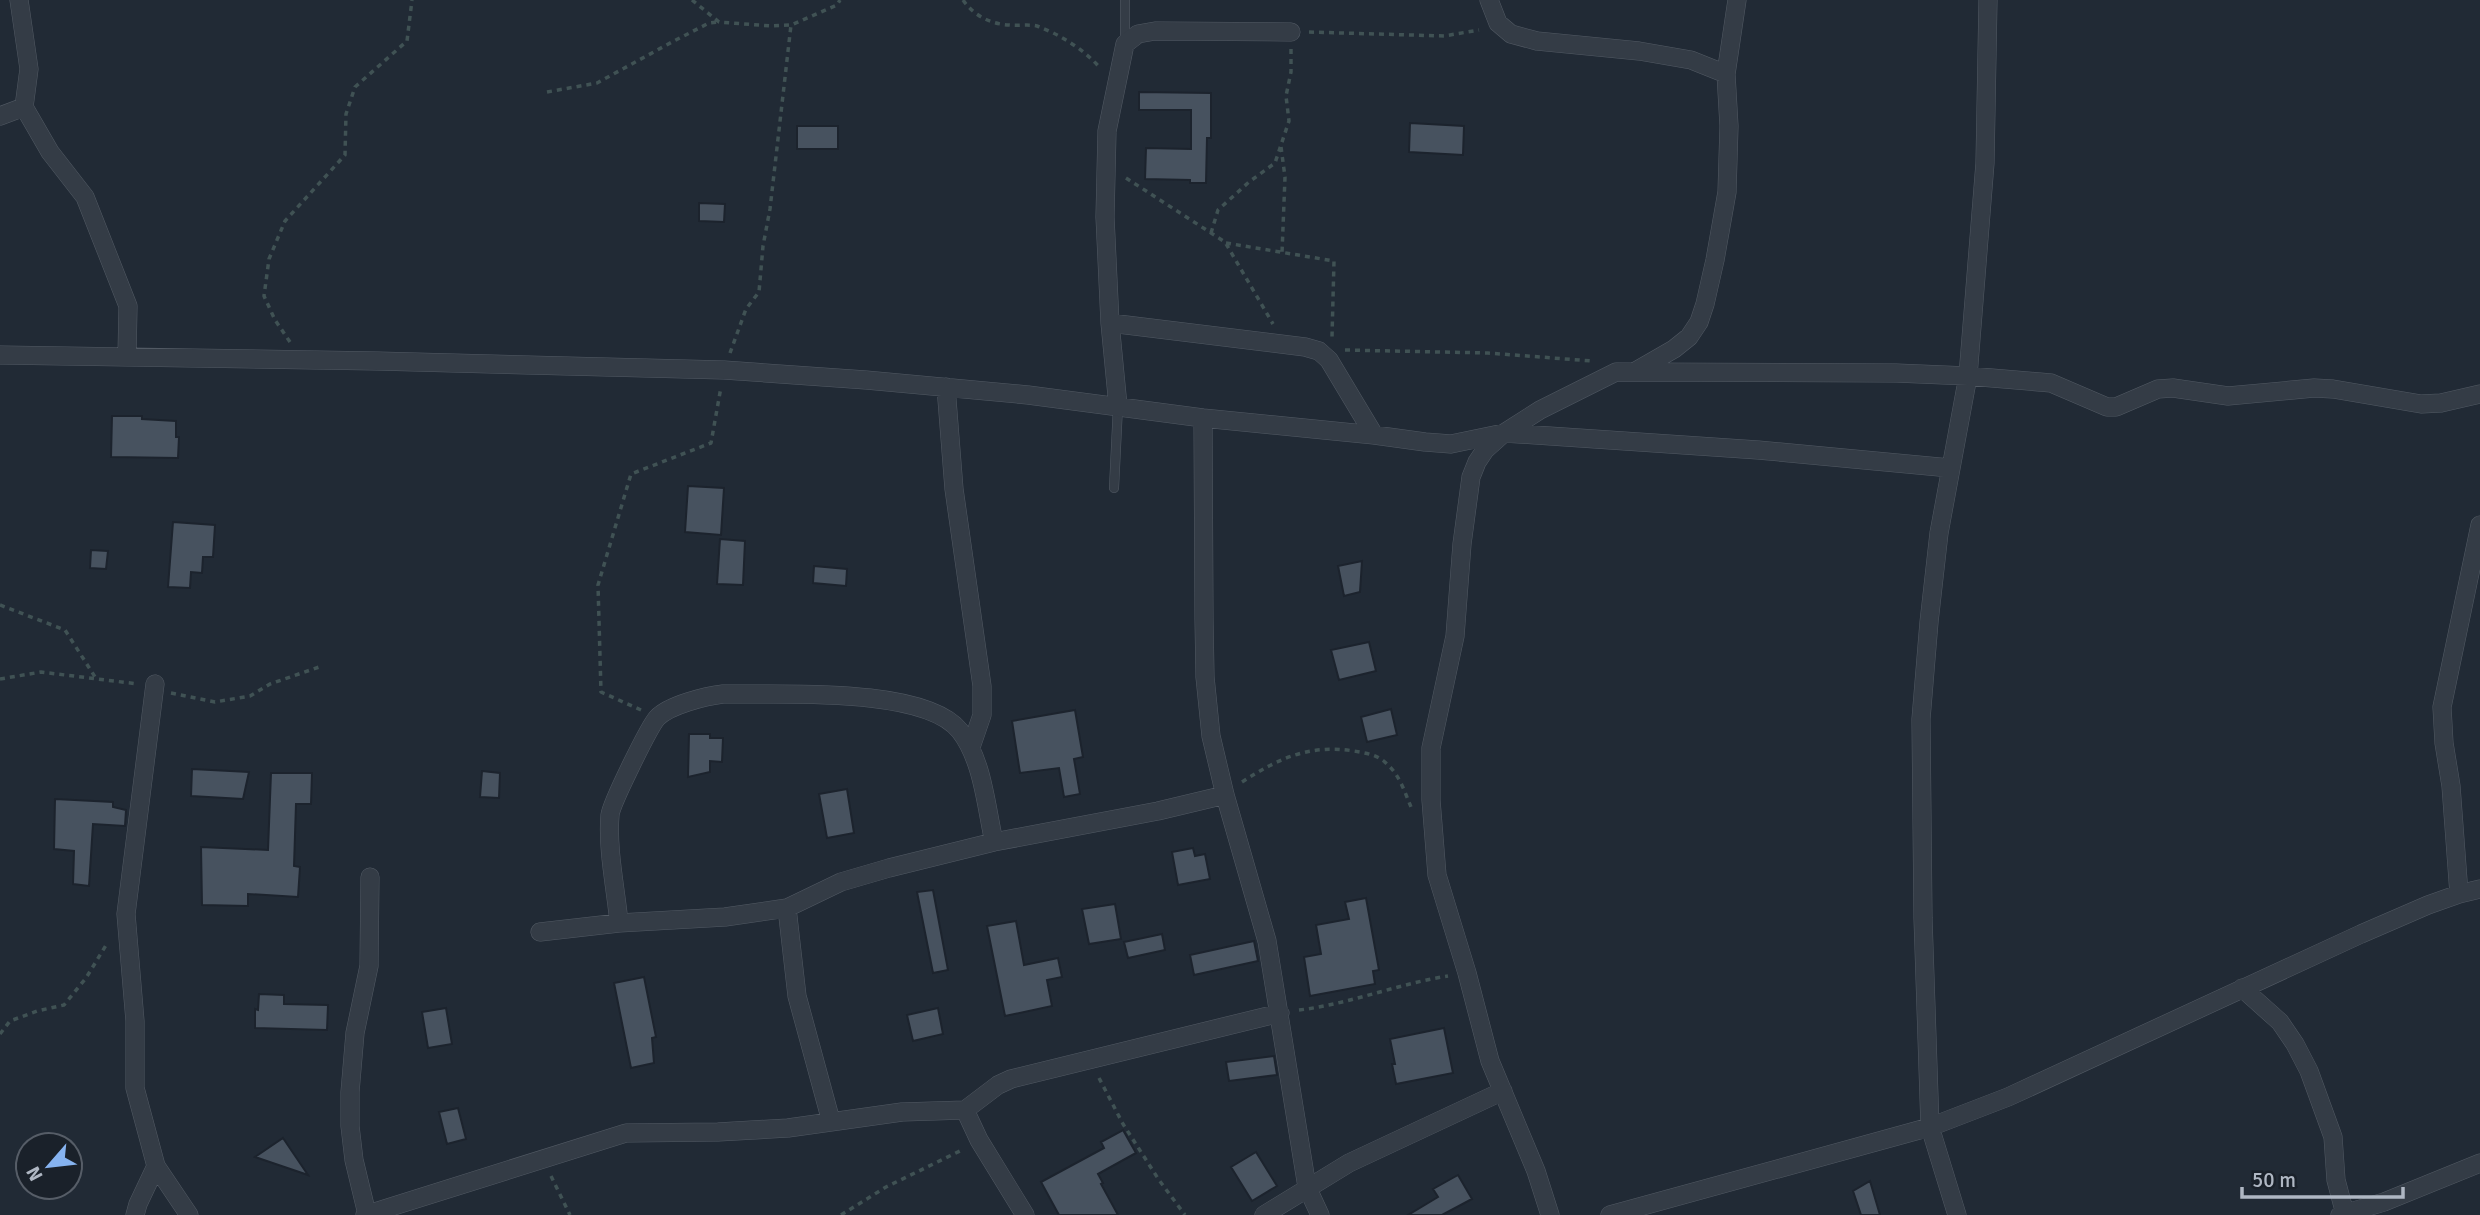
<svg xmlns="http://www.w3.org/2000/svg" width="2480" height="1215" viewBox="0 0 2480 1215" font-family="Signika,sans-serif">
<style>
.building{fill:#47525f;stroke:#1c232d;stroke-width:2}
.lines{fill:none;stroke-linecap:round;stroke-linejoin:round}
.lane-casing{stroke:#525a64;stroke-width:10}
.street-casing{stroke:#525a64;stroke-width:19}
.path{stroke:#405254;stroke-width:3.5;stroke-dasharray:5 5;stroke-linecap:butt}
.lane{stroke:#343c46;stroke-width:9}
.street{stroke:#343c46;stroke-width:18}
</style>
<rect width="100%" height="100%" fill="#212a35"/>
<path class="building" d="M1139 92 1211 93V138H1207L1206 183H1190V180L1145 179 1146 148 1191 149V110H1139Z
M1410 123 1464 126 1463 155 1409 152Z
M797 126H838V149H797Z
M699 203 725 204 724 222 699 221Z
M112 416H142V419L176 421V437H179L178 458 111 457Z
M688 486 724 488 721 535 685 532Z
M173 522 215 525 213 557H203L202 573 191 572 190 588 168 587Z
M720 539 745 541 743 585 717 584Z
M91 550 108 551 106 569 90 568Z
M1362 561 1360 592 1344 596 1338 566Z
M814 566 847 569 846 586 813 583Z
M1369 642 1376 671 1339 680 1331 650Z
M1391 709 1397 735 1367 742 1361 717Z
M1075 710 1083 757 1074 759 1080 794 1064 797 1059 768 1020 773 1012 721Z
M689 734H710V738H723L722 762 710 761V772L688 777Z
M192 769 249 772 243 799 191 796Z
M482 771 500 773 499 798 480 797Z
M271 773H312L311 804H296L294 866 300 867 298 897 248 894V906L202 905 201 847 268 850Z
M847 789 854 833 827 838 819 794Z
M55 799 113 802V807L126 810 125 826 93 824 89 886 73 884 74 851 54 849Z
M1193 848 1195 856 1205 854 1210 879 1178 885 1172 852Z
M933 890 948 970 933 973 917 892Z
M1366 898 1379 970 1373 971 1375 984 1310 996 1304 957 1321 954 1316 925 1349 919 1345 902Z
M1115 904 1121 939 1089 944 1082 909Z
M1016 921 1024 965 1058 958 1062 977 1047 980 1052 1006 1005 1016 987 926Z
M1162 934 1165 950 1128 958 1124 942Z
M1254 941 1258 961 1194 975 1190 955Z
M644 977 656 1037 652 1038 654 1063 631 1068 614 983Z
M259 994 284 995V1004L328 1005 327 1030 255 1028V1009L258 1010Z
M446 1008 452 1044 428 1048 422 1012Z
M938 1008 943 1034 913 1041 907 1015Z
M1444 1028 1453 1073 1396 1084 1392 1064H1395L1390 1039Z
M1274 1056 1277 1075 1229 1081 1226 1062Z
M458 1108 466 1139 447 1144 439 1112Z
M1123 1130 1136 1153 1098 1174 1103 1183 1101 1184 1118 1215H1059L1041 1182 1104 1148 1101 1142Z
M283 1138 308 1175 255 1157Z
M1256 1152 1277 1186 1252 1201 1231 1167Z
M1458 1175 1472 1199 1442 1215H1408L1438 1197 1433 1189Z
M1870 1181 1880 1215H1861L1853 1191Z"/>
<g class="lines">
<g class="lane-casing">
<path id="lane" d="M1125 0V42
M1114 488 1118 406"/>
</g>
<g class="street-casing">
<path id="street" d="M19 0 29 69 24 107 50 152 85 197 128 306 127 356
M1489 0 1498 23 1511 34 1537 41 1639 51 1691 60 1726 74
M0 116 24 107
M1110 323 1305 347 1319 351 1329 360 1374 435
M0 355 377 361 724 370 866 380 1028 395 1203 418 1374 435 1425 442 1451 444 1504 433 1758 450 1950 468
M1634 372 1674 349 1689 337 1699 322 1705 304 1715 260 1727 192 1729 126 1726 74 1737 0
M946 387 954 489 982 686V715L971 747
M1118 406 1110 323 1105 217 1107 131 1125 44 1138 34 1155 31 1291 32
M1203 418 1204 618 1205 677 1211 736 1225 795 1267 941 1307 1187 1320 1215
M2459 894 2451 786 2444 743 2442 707 2480 525
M787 908 797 996 831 1121
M619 923C616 890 607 849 610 815 611 804 649 727 657 718 669 705 706 696 723 694 777 695 925 686 960 731 983 761 986 806 994 842
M540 932 619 923 725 917 787 908 841 882 889 868 994 842 1158 811 1225 795
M2242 988 2280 1022 2295 1044 2309 1071 2333 1137 2336 1180 2345 1214
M965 1110 979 1140 1025 1215
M156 1166 189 1215
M367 1214 354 1160 350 1126V1092L355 1033 369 966 370 877
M135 1215 138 1204 156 1166 135 1088V1021L126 914 155 684
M365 1215 626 1133 718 1132 788 1128 902 1112 965 1110 998 1085 1011 1079 1280 1013
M1264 1215 1349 1163 1503 1091
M1550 1215 1536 1171 1490 1061 1467 973 1437 875 1431 800V748L1455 636 1462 544 1471 477 1477 462 1485 450 1504 433 1540 410 1616 372 1896 373 1968 376 2051 383 2107 407H2116L2158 389 2173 388 2228 396 2314 388 2333 389 2421 404 2441 403 2480 394
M1610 1215 1930 1127 2008 1097 2361 934 2428 905 2459 894 2480 889
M1957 1215 1930 1127 1923 918 1921 719 1929 622 1939 533 1968 376 1985 163 1988 0
M2340 1215 2384 1202 2480 1163"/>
</g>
<path class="path" d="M692 0 719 22 771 26 791 25 837 5 840 0
M963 0C974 16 991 24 1009 25 1018 26 1028 24 1037 26 1059 34 1085 50 1100 68
M1309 32 1444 36 1479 30
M547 92 597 83 672 42 709 23 719 22
M1281 147 1285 177 1282 253
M1126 178 1225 242 1273 324
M1211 233 1218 210 1249 182 1275 163 1289 121 1286 96 1291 72V49
M1226 243 1334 261 1332 337
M290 342 275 320 264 296 269 259 285 221 345 155 346 114 355 87 407 41 412 0
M1345 350 1488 353 1592 361
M730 353 746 309 759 292 763 246 770 209 791 25
M0 605 65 630 97 680
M0 679 41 672 138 684
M171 693 215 702 250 696 270 684 322 666
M641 710 601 692 598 585 631 474 711 443 721 387
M1242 782C1279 758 1310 744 1354 751 1366 753 1379 755 1388 765 1400 776 1405 793 1411 807
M1299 1010C1350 1004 1397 984 1448 976
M0 1034 10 1021 37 1011 64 1005 86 978 108 942
M1099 1078 1123 1124 1159 1180 1185 1215
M551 1176 570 1215
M841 1215 886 1187 962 1150"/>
<use href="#lane" class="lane"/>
<use href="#street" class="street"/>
</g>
<g transform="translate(49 1166) rotate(242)"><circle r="33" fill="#1a212a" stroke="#565d67" stroke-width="2"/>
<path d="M0-5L12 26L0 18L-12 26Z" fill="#86b3f0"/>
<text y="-10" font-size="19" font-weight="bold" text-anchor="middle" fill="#afb7c3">N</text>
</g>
<path d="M2242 1187v10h161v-10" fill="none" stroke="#afb7c3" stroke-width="3.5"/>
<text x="2252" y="1187" font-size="21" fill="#afb7c3" stroke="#1a212a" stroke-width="5" paint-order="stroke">50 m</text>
</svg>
